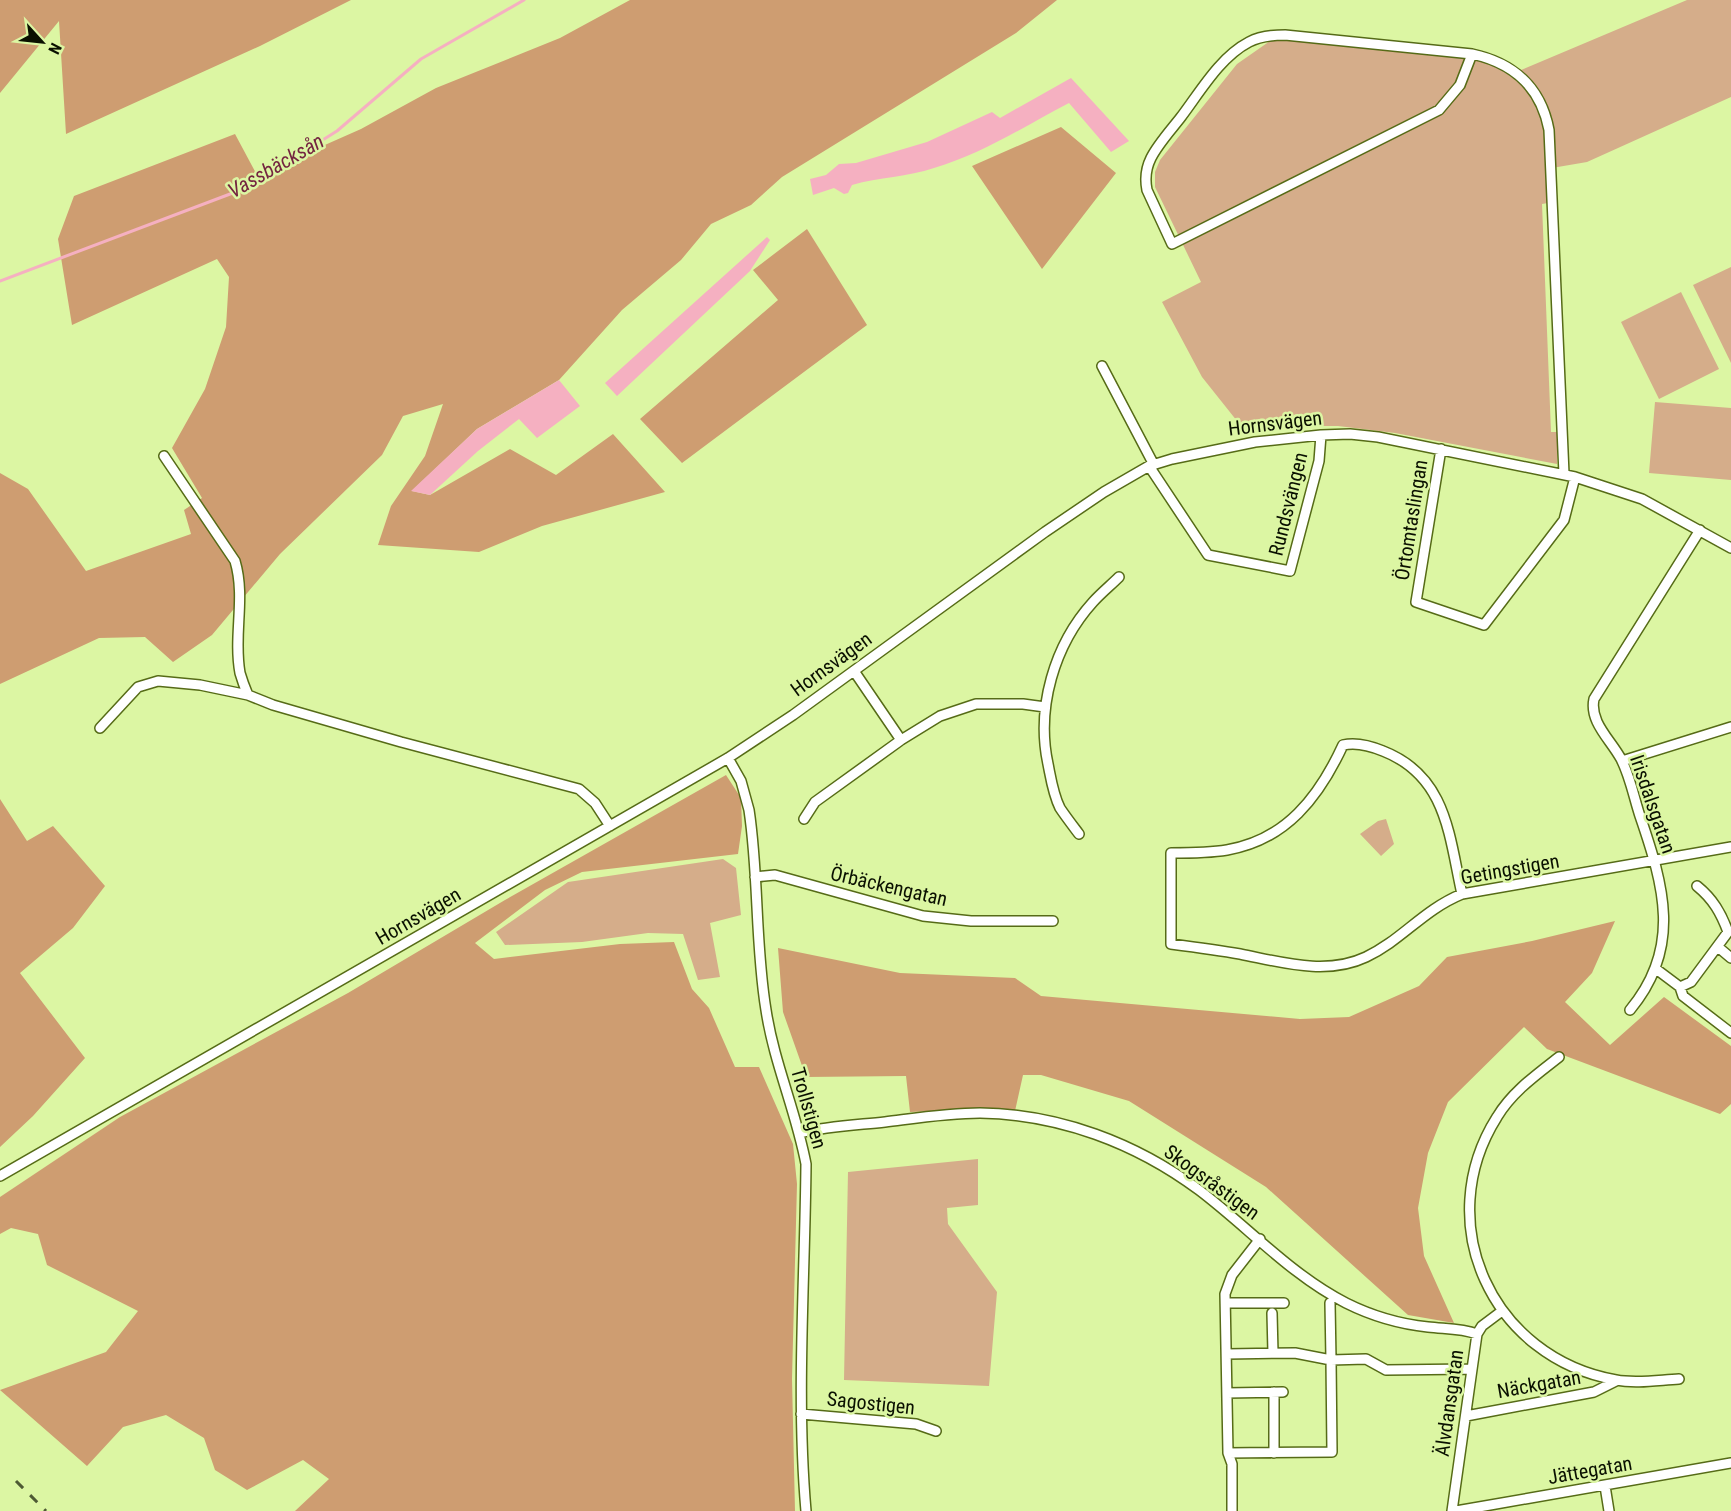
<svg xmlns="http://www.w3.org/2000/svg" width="1731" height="1511" viewBox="0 0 1731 1511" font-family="'Roboto Condensed',sans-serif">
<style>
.green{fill:#d5ad8a}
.forest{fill:#ce9d71}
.water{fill:#f5b0c1}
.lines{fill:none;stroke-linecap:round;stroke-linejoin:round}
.stream{stroke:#f5b0c1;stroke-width:3}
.minor-casing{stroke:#566b17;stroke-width:12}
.minor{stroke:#fff;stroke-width:9}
.rail{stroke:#4e5a34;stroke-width:3;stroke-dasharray:10 10;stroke-linecap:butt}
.labels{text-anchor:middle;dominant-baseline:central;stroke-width:5;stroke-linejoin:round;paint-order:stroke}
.street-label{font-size:20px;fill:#0a1000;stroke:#dcf6a3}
.water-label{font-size:21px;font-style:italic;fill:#742540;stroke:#dcf6a3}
</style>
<rect width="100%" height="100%" fill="#dcf6a3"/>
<path class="green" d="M1687 0H1731V97L1587 162 1546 169 1548 203 1542 204 1551 432H1557V464L1395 433 1338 426H1241L1202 377 1162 302 1201 282 1155 187V172L1160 160 1237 64 1270 41 1293 40 1481 59 1521 70Z
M1731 267V363L1693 285Z
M1681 292 1719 369 1659 399 1621 322Z
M1655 402 1731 408V480L1649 473Z
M1386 819 1394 844 1381 856 1360 834 1378 821Z
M723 859 736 868 741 915 710 923 720 977 698 980 683 934 648 933 582 942 505 945 496 932 568 882Z
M978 1159V1205L947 1208 948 1224 997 1292 989 1386 844 1380 848 1172Z"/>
<path class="forest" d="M0 0H351L260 46 66 134 59 21 0 93Z
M630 0H1057L1016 33 782 177 751 205 711 224 681 260 622 310 559 380 477 429 412 491 430 495 510 449 556 475 613 434 665 492 542 526 479 552 378 545 391 506 425 456 443 404 403 416 382 455 280 554 212 635 173 662 145 637 99 638 0 684V473L28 489 86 571 191 534 184 510 202 498 172 448 205 389 226 327 229 277 217 259 72 325 58 239 74 196 235 134 257 175 361 129 436 88 560 38Z
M1061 127 1116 173 1042 269 972 166Z
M807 229 867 325 682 463 640 419 778 300 753 270Z
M726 775 741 798 742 826 738 854 582 872 545 890 475 943 494 959 620 944 674 942 692 989 709 1008 735 1067H759L793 1144 797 1184 792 1379 795 1511H295L329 1479 303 1460 247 1490 215 1470 204 1438 166 1415 123 1427 87 1466 0 1390 106 1352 138 1311 47 1265 38 1234 11 1228 0 1234V1197L120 1117 348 993 505 900Z
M0 799 27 841 53 826 105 886 73 928 20 973 85 1058 33 1116 0 1147Z
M1615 921 1592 973 1565 1002 1610 1045 1664 997 1731 1046V1104L1720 1114 1547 1049 1524 1027 1448 1102 1428 1153 1418 1208 1424 1256 1454 1323 1408 1315 1266 1187 1129 1101 1041 1075H1023L1015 1111 984 1109 910 1112 906 1076 806 1077 783 1012 778 948 900 973 1015 978 1041 996 1300 1019 1349 1017 1419 986 1447 957 1532 941Z"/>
<path class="water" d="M1071 78 1129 141 1111 152 1069 103C1025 126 982 154 934 168 908 177 879 177 852 185L848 193 844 194 834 188 813 195 810 179 826 175 839 164 856 163 927 142 992 112 1000 118Z
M767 237 770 240 750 271 617 396 605 383Z
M559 380 580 406 537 438 519 419 478 451 430 495 411 491 477 429Z"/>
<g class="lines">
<path class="stream" d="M0 281 246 188 337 131 421 59 524 0"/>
<g class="minor-casing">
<path id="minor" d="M1472 54 1460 85 1439 110 1172 244 1147 190C1145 180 1146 168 1151 158 1158 144 1171 130 1181 117 1200 92 1220 57 1249 42 1260 36 1272 35 1285 35L1472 54C1514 63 1541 88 1549 130L1564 474
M1102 366 1154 465
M1441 449 1416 602 1484 625 1564 520 1575 477
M164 456 235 561C246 598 233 635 240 673 242 680 245 688 248 695
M1149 466 1208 555 1290 571 1319 461 1321 435
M854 671 901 740
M100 728 138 687 158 681 200 685 248 695 273 705 401 742 579 789 595 803 610 826
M728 758 741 781 749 810C759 876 755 944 766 1010 774 1063 796 1111 806 1164 805 1279 796 1396 806 1511
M1622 761 1731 727
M804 819 815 802 901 740 940 716 976 704H1023L1045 707
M1079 834C1073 826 1066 817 1060 808 1053 794 1051 779 1048 764 1036 708 1054 645 1093 602 1101 593 1111 585 1119 577
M755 877 775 875 923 916 971 921H1053
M1462 894C1449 836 1447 776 1383 751 1371 746 1356 742 1343 745 1319 797 1286 840 1227 850 1209 853 1189 853 1171 853V944C1194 947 1217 950 1240 954 1281 962 1326 976 1366 957 1402 940 1423 910 1462 894L1731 847
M1718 947 1731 958
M1656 969 1680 987 1683 996 1731 1033
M1680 987 1691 982 1728 932C1721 913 1713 899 1697 886
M1630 1010C1682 948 1664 886 1640 816 1634 798 1630 776 1621 759 1611 740 1589 722 1594 699L1700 530
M1559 1057C1536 1075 1512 1092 1497 1117 1430 1223 1492 1358 1616 1380 1636 1384 1659 1380 1679 1379
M800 1133C828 1126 857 1125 885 1122 917 1118 948 1113 980 1113 1059 1114 1136 1143 1199 1190 1248 1227 1291 1275 1346 1303 1372 1316 1399 1324 1428 1327 1445 1329 1461 1328 1477 1334
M0 1176 728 758 793 715 1045 532 1104 492 1149 466 1172 459 1255 442 1321 435 1350 434 1378 437 1575 477 1642 499 1731 548
M1226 1303H1284
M1330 1303 1331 1360 1366 1359 1386 1370 1472 1369
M1272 1313 1273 1353
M1227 1354 1295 1353 1331 1360 1332 1452 1228 1453
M1274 1392V1453
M1227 1393 1283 1392
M801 1414 916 1424 936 1431
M1466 1416 1594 1392 1616 1381
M1605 1486 1609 1511
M1232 1511V1464L1228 1453 1225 1294 1232 1275 1260 1239
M1452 1511 1477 1334 1482 1326 1502 1311
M1456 1511 1731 1463"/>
</g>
<use href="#minor" class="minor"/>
<path class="rail" d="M16 1481 46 1511"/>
</g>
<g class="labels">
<g class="street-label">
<text transform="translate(1275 423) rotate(-7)">Hornsvägen</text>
<text transform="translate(1288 504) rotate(-76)">Rundsvängen</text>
<text transform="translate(1411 520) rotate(-81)">Örtomtaslingan</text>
<text transform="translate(831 664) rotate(-36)">Hornsvägen</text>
<text transform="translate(1653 804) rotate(71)">Irisdalsgatan</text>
<text transform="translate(1510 869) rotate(-10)">Getingstigen</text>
<text transform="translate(889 886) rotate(13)">Örbäckengatan</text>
<text transform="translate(418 916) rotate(-30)">Hornsvägen</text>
<text transform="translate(809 1108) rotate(74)">Trollstigen</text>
<text transform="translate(1212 1182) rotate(36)">Skogsråstigen</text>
<text transform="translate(1539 1384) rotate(-10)">Näckgatan</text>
<text transform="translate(871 1403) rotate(6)">Sagostigen</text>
<text transform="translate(1449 1403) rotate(-82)">Älvdansgatan</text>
<text transform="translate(1590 1470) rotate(-10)">Jättegatan</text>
</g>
<g class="water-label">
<text transform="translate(276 166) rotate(-30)">Vassbäcksån</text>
</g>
</g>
<g transform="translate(42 42) rotate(117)" stroke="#dcf6a3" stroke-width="4.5" paint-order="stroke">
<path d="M0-4.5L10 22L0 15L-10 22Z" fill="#0a1000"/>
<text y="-9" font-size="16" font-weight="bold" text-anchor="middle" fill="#0a1000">N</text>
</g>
</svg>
